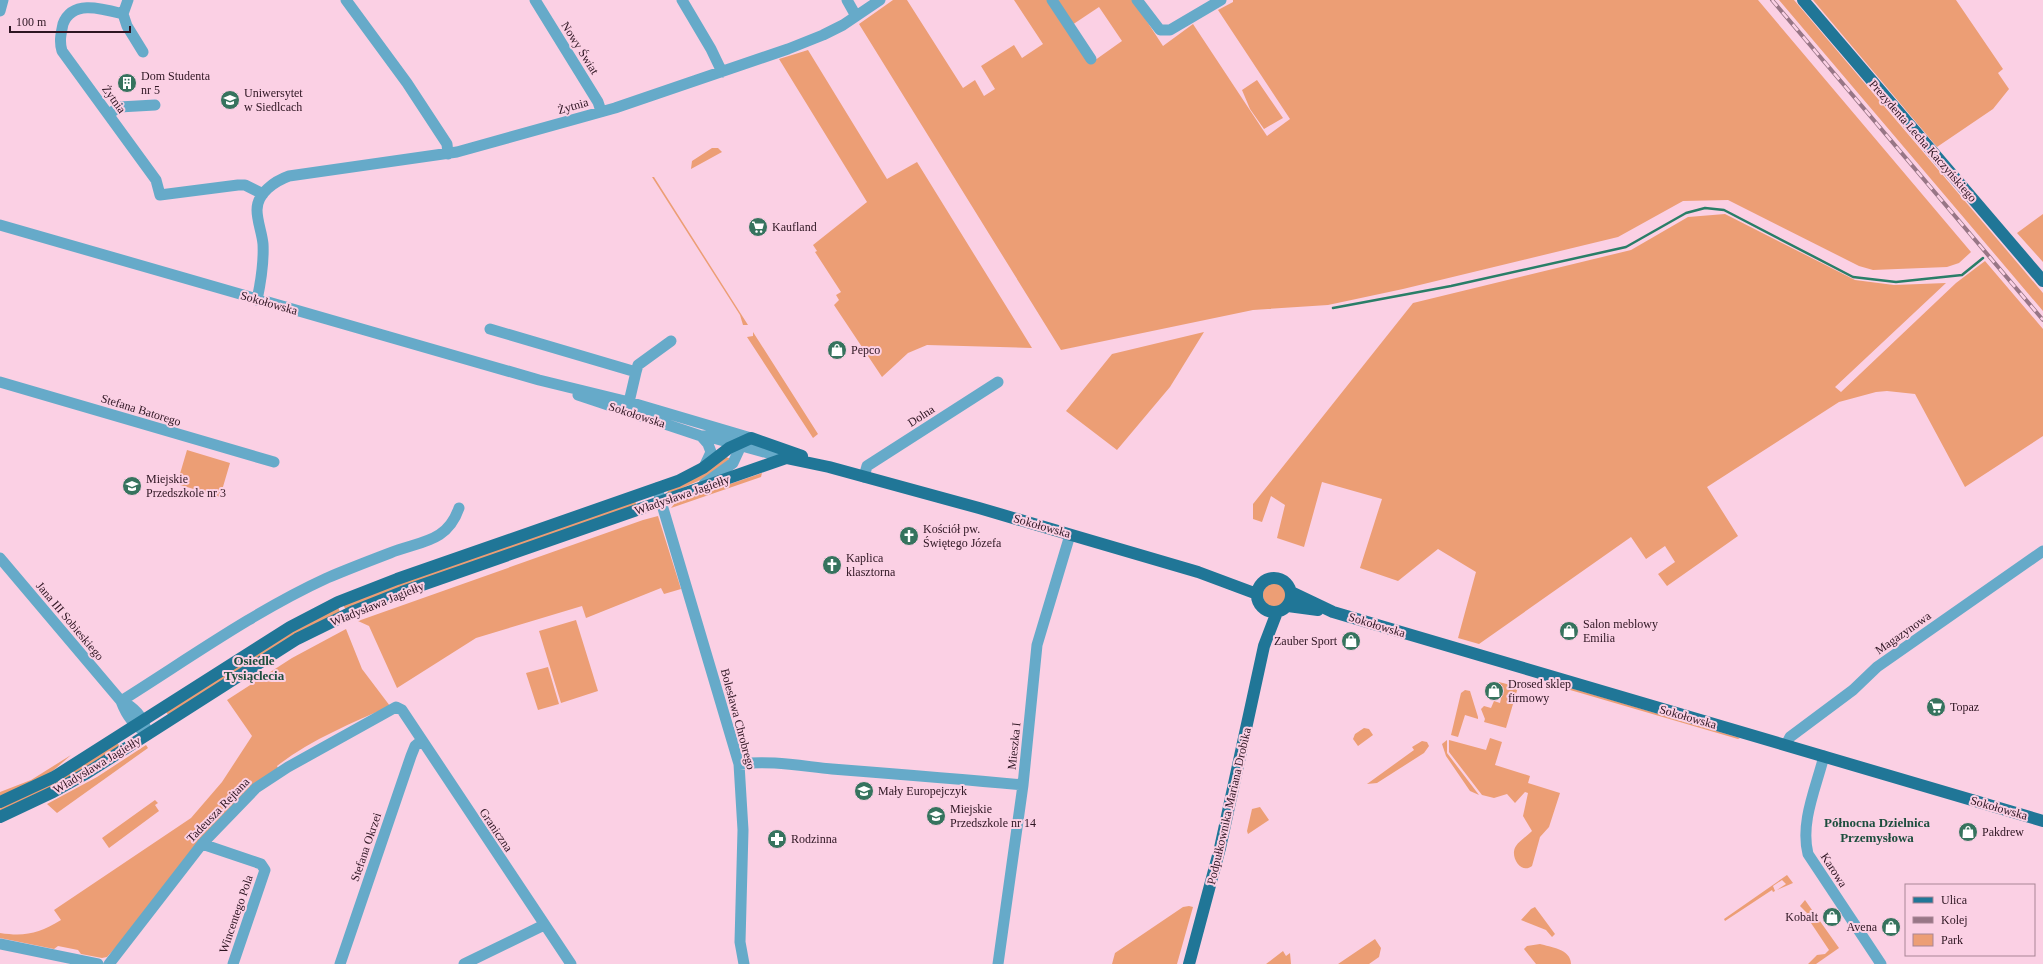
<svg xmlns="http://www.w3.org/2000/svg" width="2043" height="964" viewBox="0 0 2043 964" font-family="Georgia,serif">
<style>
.green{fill:#ec9e75}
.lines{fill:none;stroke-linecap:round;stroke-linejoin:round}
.stream{stroke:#297e68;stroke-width:2.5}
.minor{stroke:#66aac9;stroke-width:11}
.major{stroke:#207697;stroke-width:12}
.rail-casing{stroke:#987686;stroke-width:4}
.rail{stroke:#fbd0e4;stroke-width:2.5;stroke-dasharray:8;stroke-linecap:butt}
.labels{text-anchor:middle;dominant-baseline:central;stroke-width:4;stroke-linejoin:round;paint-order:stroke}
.street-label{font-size:12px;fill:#2e1522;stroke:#fbd0e4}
.poi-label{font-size:12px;fill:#2e1522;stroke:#fbd0e4;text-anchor:start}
.neighbourhood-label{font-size:13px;font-weight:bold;fill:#1d4e3e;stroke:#fbd0e4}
</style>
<rect width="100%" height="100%" fill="#fbd0e4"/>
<path class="green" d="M893 0H907L963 88 975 80 984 96 995 89 981 66 1014 45 1022 58 1043 44 1014 0H1048L1091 63 1122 41 1099 7 1072 25 1058 0H1133L1163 46 1193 24 1267 136 1290 119 1218 10 1233 2V0H1758L1971 252 1959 263 1947 267 1873 270 1859 266 1728 200 1683 201 1618 237 1403 289 1328 305 1253 310 1061 350 859 24Z
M1779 0H1794L2043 293V311Z
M1813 0H1956L2003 69 1998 73 2009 89 1993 109 1937 147Z
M808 50 887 179 917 162 1032 348 927 345 908 353 882 377 834 305 839 300 836 295 841 292 815 252 817 251 813 245 867 202 779 59Z
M1257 80 1283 118 1264 129 1250 109 1242 90Z
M712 148H718L722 152 691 169 692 161Z
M652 177H654L748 325H743L740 315Z
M1725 214 1855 280 1894 285 1946 283 1835 387 1841 392 1956 283 1985 261 2043 329V436L1965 487 1915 394 1887 391 1876 392 1839 402 1707 487 1738 536 1667 586 1658 574 1675 562 1665 546 1646 559 1631 537 1479 644 1458 638 1476 572 1438 549 1398 581 1360 568 1382 499 1322 482 1304 547 1277 538 1285 505 1271 496 1262 522 1253 519V504L1413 303 1631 250 1688 217Z
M2043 214V262L2017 233Z
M753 332 818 434 813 438 747 337 753 336Z
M1204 332 1170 387 1117 450 1066 411 1112 354Z
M187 450 230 463 220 497 177 484Z
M726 457 731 459 705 478 666 495 668 491Z
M762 473 761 477 671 508 675 503 681 501Z
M635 501 637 506 346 610 343 605 383 588Z
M658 516 681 589 664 594 661 588 586 618 582 606 476 638 397 688 369 626 358 621 643 520Z
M1263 595a12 12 0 1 1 24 0a12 12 0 1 1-24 0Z
M338 607 340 612 169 716 166 712 286 635Z
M576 620 598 691 561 703 539 631Z
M346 629 362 669 390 706C352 723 310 740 277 766L278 768 107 957 102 958 81 954 78 950 58 946 54 949 0 938V933C26 937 39 933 61 920L54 910 191 818 222 782 252 736 227 700 292 658Z
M548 667 559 704 538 710 526 673Z
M1499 682 1518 687 1506 728 1484 722 1485 719 1481 709 1484 706 1491 708 1494 701 1500 703 1503 690 1497 688Z
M1554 683 1740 738 1738 739 1553 685Z
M1465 690 1470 691 1478 717V719L1465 715 1458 737 1451 735 1461 693Z
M1364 728 1369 729 1373 735 1358 746 1353 739 1355 734Z
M1490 738 1502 742 1495 765 1530 776 1528 783 1560 793 1549 827 1540 837 1532 866C1521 875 1509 856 1516 846 1519 841 1527 836 1532 831L1523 816 1528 793 1525 792 1515 803 1507 794 1494 798 1482 795 1449 752V740L1486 750Z
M1447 740V753L1479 795 1470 791 1446 756 1442 744Z
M1422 741 1427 742 1429 746 1424 753 1377 783 1367 784 1414 750 1412 747Z
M117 743 121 747 61 784 0 812V806Z
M146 745 148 748 57 813 47 804 97 777Z
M71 755 48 775 0 796V792L31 780Z
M155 800 158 803 155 805 159 811 109 848 102 838Z
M1260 807 1269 820 1248 834 1247 831 1252 809Z
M1787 875 1793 883 1777 890 1786 884 1782 880 1773 886 1775 891 1773 892 1772 890 1725 921 1724 919Z
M1805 900 1839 948 1816 964H1808L1817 955 1825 954 1829 950 1805 914 1807 913 1800 906Z
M1189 906 1193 907 1177 964H1112L1115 953 1183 907Z
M1535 907 1555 934 1552 937 1546 930 1521 920 1531 909Z
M1375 939 1381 948 1379 957 1369 964H1338Z
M1540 944C1550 947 1571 949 1571 964H1536L1524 949 1527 946Z
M1283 951 1286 956 1290 953 1291 964H1266Z"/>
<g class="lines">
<path class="stream" d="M1333 308 1451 286 1626 247 1686 213 1705 208 1724 210 1853 277 1896 282 1962 275 1983 258"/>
<path class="minor" d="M346 0 407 83 447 144 448 154
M535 0 598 102 601 111
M682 0 711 49 722 72
M847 0 856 16
M1052 0 1091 59
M1137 0 1160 30H1170L1221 0
M0 11 3 0
M123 14 128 0
M143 52 127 26 123 14C100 8 72 0 63 24 61 34 59 41 62 51L156 180 160 195 238 185H245L263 194
M109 114 119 107 155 105
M0 225 539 380 629 402 751 438
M257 300C261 281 264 263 263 244 262 233 257 221 257 210 257 193 275 181 289 176L457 152 615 108 788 49 823 35 843 25 880 0
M490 329 636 372 629 402
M636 372 638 365 671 341
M0 382 274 462
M578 395 701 436H706L786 458
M701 436 708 444 711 452 704 467
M864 477 867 466 998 382
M704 484 733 463 739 450 735 438
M657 488 739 764 743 830 740 942 744 964
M0 558 121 701C127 717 134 725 148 734
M121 701C188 659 255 611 327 578 348 569 369 561 390 553 420 541 447 543 459 508
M121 701C134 707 142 715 146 729
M1786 745 1790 737 1853 690 1877 667 2043 551
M1824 756C1816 788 1800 822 1808 854L1881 964
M739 764C770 760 801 766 832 769 896 774 960 779 1023 785
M202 844 261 864 265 870 233 964
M0 944 98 964
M109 964 202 844 256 788 288 767 396 707 402 710 571 964
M340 964 411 756 415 746 421 741
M464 964 544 925
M998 964 1023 785 1037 645 1070 535"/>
<path class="major" d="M1803 0 2043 281
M1257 595a17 17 0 1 1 34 0a17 17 0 1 1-34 0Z
M1291 592 1333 612 2043 821
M1288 606 1318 610
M0 802 54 777 290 627 338 602 397 579 678 481 703 468 729 448 751 438 802 456
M0 817 53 792 87 773 297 639 354 611 402 592 786 458 829 467 979 508 1198 572 1257 594
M1189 964 1220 848 1264 646 1277 612"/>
<g class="rail-casing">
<path id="rail" d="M1772 0 2043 320"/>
</g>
<use href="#rail" class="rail"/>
</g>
<defs>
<g id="building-disc" transform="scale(1)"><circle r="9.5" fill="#36735e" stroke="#fbd0e4"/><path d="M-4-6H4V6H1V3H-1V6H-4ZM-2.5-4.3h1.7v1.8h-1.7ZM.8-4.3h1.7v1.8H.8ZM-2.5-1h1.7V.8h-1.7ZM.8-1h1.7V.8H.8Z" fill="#fff"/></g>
<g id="university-disc" transform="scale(1)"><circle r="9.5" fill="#36735e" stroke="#fbd0e4"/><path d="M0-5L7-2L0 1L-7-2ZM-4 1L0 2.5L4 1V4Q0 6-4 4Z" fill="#fff"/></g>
<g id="supermarket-disc" transform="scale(1)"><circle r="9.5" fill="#36735e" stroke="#fbd0e4"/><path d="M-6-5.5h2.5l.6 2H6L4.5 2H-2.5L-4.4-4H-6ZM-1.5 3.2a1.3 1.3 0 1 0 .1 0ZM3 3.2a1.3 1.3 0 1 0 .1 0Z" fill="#fff"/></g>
<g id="shop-disc" transform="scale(1)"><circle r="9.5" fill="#36735e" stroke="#fbd0e4"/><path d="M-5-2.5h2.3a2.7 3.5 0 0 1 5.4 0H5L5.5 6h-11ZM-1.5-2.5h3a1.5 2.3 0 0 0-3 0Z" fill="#fff"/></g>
<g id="school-disc" transform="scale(1)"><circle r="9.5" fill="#36735e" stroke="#fbd0e4"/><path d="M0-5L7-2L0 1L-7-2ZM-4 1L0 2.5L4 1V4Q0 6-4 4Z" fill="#fff"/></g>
<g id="church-disc" transform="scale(1)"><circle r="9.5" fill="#36735e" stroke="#fbd0e4"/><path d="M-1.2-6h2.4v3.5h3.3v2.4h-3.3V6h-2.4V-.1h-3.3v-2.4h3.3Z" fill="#fff"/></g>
<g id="pharmacy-disc" transform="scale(1)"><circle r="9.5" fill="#36735e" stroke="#fbd0e4"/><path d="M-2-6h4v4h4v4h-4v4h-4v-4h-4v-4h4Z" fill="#fff"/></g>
</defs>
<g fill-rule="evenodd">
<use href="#building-disc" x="127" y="83"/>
<use href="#university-disc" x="230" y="100"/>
<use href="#supermarket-disc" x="758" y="227"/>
<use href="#shop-disc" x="837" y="350"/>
<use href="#school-disc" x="132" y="486"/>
<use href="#church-disc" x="909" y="536"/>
<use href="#church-disc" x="832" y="565"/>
<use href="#shop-disc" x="1569" y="631"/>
<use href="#shop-disc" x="1351" y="641"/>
<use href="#shop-disc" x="1494" y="691"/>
<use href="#supermarket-disc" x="1936" y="707"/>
<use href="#school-disc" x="864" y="791"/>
<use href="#school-disc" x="936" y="816"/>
<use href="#shop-disc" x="1968" y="832"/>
<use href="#pharmacy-disc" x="777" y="839"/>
<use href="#shop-disc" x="1832" y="917"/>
<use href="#shop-disc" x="1891" y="927"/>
</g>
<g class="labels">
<g class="street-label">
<text transform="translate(580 48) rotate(58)">Nowy Świat</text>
<text transform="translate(114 99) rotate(54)">Żytnia</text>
<text transform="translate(573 106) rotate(-16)">Żytnia</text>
<text transform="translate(1923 141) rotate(49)">Prezydenta Lecha Kaczyńskiego</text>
<text transform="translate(269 303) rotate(16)">Sokołowska</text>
<text transform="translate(141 410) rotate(17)">Stefana Batorego</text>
<text transform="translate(637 415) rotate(18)">Sokołowska</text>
<text transform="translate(921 416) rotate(-33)">Dolna</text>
<text transform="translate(682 495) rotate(-19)">Władysława Jagiełły</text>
<text transform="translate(1042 526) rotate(16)">Sokołowska</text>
<text transform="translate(377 604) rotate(-22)">Władysława Jagiełły</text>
<text transform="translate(70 621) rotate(50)">Jana III Sobieskiego</text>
<text transform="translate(1377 625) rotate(17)">Sokołowska</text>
<text transform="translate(1903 633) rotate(-35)">Magazynowa</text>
<text transform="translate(1688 717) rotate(16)">Sokołowska</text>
<text transform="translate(738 719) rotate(75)">Bolesława Chrobrego</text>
<text transform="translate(1014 746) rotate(-84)">Mieszka I</text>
<text transform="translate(97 765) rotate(-31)">Władysława Jagiełły</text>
<text transform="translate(1229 806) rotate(-77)">Podpułkownika Mariana Drobika</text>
<text transform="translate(1999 808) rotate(16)">Sokołowska</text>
<text transform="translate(218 810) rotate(-46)">Tadeusza Rejtana</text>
<text transform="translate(496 830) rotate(56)">Graniczna</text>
<text transform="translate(366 847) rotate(-71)">Stefana Okrzei</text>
<text transform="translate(1834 870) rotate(57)">Karowa</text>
<text transform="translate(236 914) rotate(-71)">Wincentego Pola</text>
</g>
<g class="poi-label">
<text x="141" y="76">Dom Studenta<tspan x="141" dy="14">nr 5</tspan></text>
<text x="244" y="93">Uniwersytet<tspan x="244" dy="14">w Siedlcach</tspan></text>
<text x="772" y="227">Kaufland</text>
<text x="851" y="350">Pepco</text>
<text x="146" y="479">Miejskie<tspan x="146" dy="14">Przedszkole nr 3</tspan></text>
<text x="923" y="529">Kościół pw.<tspan x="923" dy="14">Świętego Józefa</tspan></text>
<text x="846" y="558">Kaplica<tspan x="846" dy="14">klasztorna</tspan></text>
<text x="1583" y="624">Salon meblowy<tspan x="1583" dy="14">Emilia</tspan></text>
<text x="1337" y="641" text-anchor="end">Zauber Sport</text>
<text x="1508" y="684">Drosed sklep<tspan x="1508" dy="14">firmowy</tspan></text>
<text x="1950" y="707">Topaz</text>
<text x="878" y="791">Mały Europejczyk</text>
<text x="950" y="809">Miejskie<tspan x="950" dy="14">Przedszkole nr 14</tspan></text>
<text x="1982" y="832">Pakdrew</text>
<text x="791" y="839">Rodzinna</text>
<text x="1818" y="917" text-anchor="end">Kobalt</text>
<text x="1877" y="927" text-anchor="end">Avena</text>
</g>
<g class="neighbourhood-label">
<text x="254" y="660">Osiedle<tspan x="254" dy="15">Tysiąclecia</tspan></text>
<text x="1877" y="822">Północna Dzielnica<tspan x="1877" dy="15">Przemysłowa</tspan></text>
</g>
</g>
<rect x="1905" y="884" width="130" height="72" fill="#fbd0e4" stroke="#a98596"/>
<rect x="1913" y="897" width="20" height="6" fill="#207697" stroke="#a98596"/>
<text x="1941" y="904" font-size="12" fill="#2e1522">Ulica</text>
<rect x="1913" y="917" width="20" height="6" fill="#987686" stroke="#a98596"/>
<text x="1941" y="924" font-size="12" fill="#2e1522">Kolej</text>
<rect x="1913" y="934" width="20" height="12" fill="#ec9e75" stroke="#a98596"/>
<text x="1941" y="944" font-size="12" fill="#2e1522">Park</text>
<path d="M10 26v6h120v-6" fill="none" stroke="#2e1522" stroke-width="2"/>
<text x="16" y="26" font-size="12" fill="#2e1522" stroke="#fbd0e4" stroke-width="3" paint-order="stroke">100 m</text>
</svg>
